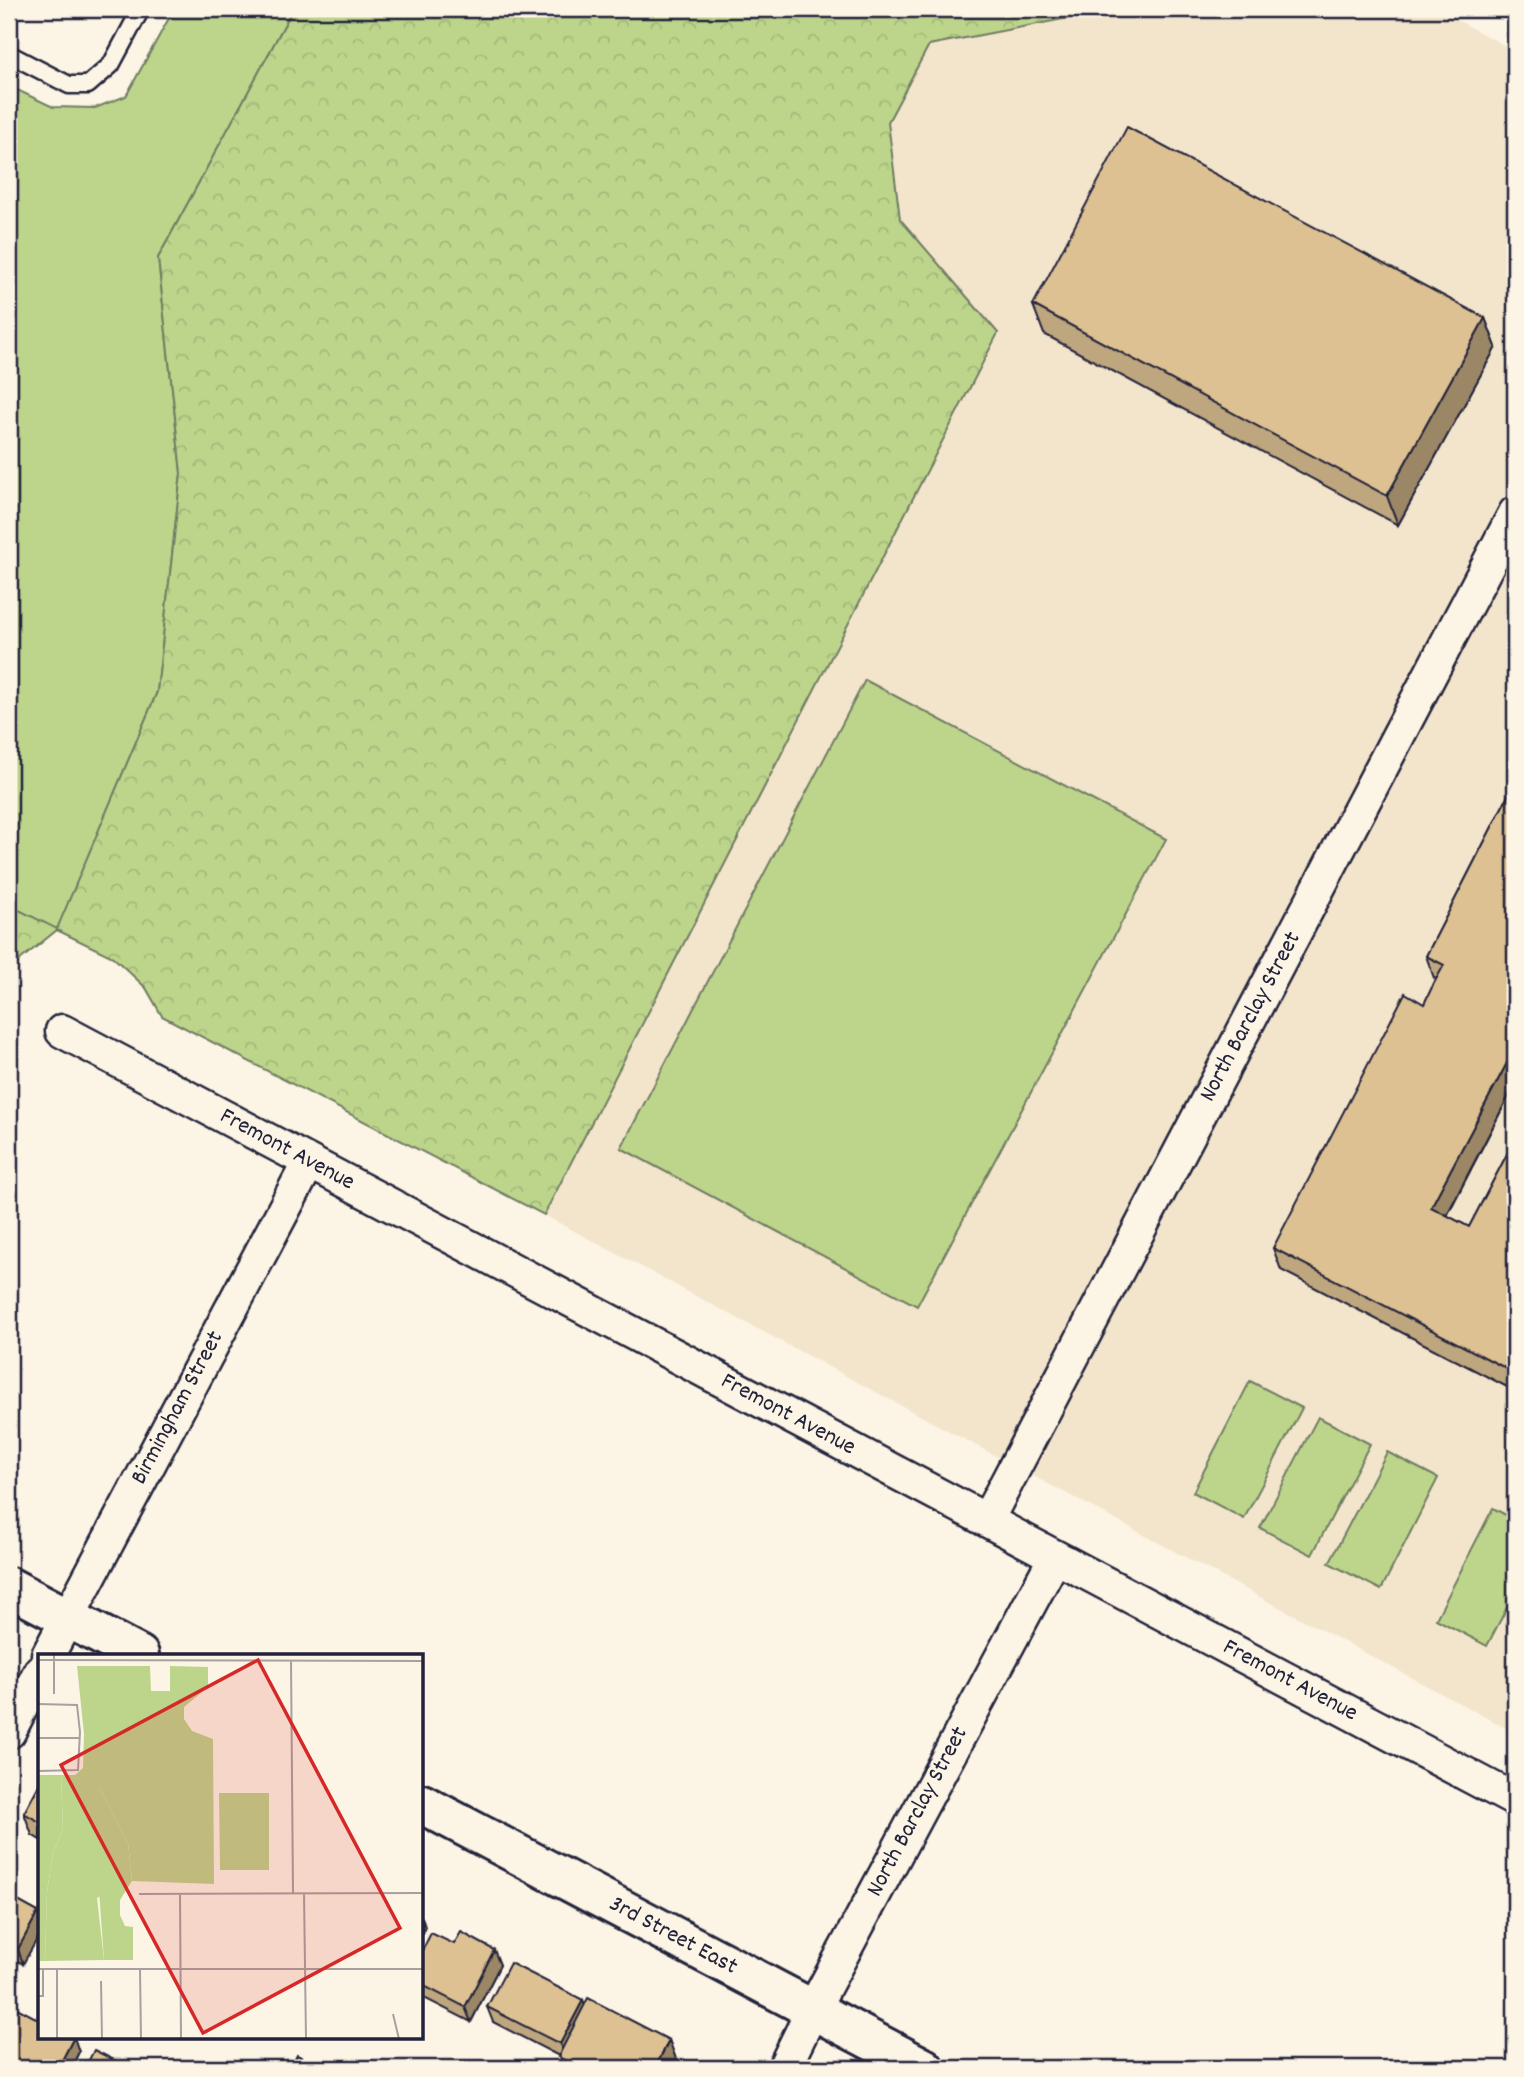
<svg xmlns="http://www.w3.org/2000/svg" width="1524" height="2077" viewBox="0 0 1524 2077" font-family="Dekko,sans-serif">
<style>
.built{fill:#f3e5cc}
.grass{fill:#bdd58b;stroke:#707c63;stroke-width:2}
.forest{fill:url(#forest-crowns);stroke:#707c63;stroke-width:2}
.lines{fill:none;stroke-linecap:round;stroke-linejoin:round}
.service-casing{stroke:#22223b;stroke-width:21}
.minor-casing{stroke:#22223b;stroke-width:37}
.tertiary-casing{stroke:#22223b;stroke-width:44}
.service{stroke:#fcf5e5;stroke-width:16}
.minor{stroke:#fcf5e5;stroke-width:32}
.tertiary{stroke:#fcf5e5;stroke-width:38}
.wall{fill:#bea67e;stroke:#22223b;stroke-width:2}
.shaded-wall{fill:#9b8766;stroke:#22223b;stroke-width:2}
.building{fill:#ddc192;stroke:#22223b;stroke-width:2}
.labels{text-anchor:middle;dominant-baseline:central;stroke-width:5;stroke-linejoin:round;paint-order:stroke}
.street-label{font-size:24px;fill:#22223b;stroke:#fcf5e5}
.inset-road{fill:none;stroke:#a5a1a1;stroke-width:2}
.view{fill:#d62828;fill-opacity:0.15;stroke:#d62828;stroke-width:3.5}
.inset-edge{fill:none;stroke:#22223b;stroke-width:3.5}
</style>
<defs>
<pattern id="forest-crowns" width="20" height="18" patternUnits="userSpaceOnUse" patternTransform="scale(1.75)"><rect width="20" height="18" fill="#bdd58b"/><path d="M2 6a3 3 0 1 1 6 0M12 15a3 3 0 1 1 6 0" fill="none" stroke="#a2b779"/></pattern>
</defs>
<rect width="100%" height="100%" fill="#fcf5e5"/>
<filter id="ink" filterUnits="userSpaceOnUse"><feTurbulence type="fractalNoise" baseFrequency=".0143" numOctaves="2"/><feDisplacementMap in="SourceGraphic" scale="14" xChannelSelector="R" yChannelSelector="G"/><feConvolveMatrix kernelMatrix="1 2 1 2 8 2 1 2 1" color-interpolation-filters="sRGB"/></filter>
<g filter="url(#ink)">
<path class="built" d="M1115 9H1436L1515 51V1733L544 1215 998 333 900 219 888 122 929 45Z"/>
<path class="grass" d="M174 9H293L158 258 181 473 157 692 57 930 9 905V86L53 107 95 108 126 96Z
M865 680 1166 839 917 1306 621 1148Z
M1250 1381 1302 1408 1244 1519 1193 1492Z
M1318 1417 1370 1444 1312 1555 1260 1528Z
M1387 1452 1438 1478 1381 1590 1329 1563Z
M1493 1508 1515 1520V1592L1487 1646 1436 1619Z"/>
<path class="forest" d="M293 9H1115L929 45 888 122 900 219 998 333 544 1215 162 1016 146 988 113 957 57 930 9 969V905L57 929 157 692 181 473 158 258Z"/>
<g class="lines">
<g class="service-casing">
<path id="service" d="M9 54 69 85H88L111 65 141 9"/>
</g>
<g class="minor-casing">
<path id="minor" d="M62 1031 1515 1800
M987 1520 1515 513
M48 1655 309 1162
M9 1732 40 1671
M784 2068 813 2009 1055 1557"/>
</g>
<g class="tertiary-casing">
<path id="tertiary" d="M9 1587 139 1655
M422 1804 924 2068"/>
</g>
<use href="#service" class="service"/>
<use href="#minor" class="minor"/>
<use href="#tertiary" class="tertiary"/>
</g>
<path class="wall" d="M1033 305 1485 318 1496 347 1398 525 1044 334Z
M1515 782V1084L1447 1216 1469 1227 1515 1139V1391L1281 1270 1273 1248 1424 1004 1437 979 1434 978 1426 956Z
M40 1783V1840L32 1835 24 1813Z
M9 1896 23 1964 9 1956Z
M494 1950 500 1965 471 2022 422 1997V1951Z
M583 2000 585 2005 669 2040 677 2062 674 2068H563L559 2056 493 2022 487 2007Z
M9 2014 79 2052 71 2068H9Z"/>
<path class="shaded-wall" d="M1485 318 1496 347 1398 525 1387 496Z
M1508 1061 1515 1084 1439 1230 1431 1207Z
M38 1912 40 1918V1934L23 1964 18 1949Z
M422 1917 425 1927 422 1934Z
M494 1950 500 1965 471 2022 465 2007Z
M13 1972 18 1987 9 2005V1980Z
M583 2000 588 2015 565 2059 560 2044Z
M74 2037 79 2052 71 2068H58Z
M669 2040 677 2062 674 2068H657L656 2066Z"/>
<path class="building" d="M1127 127 1485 318 1387 496 1033 305Z
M1515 782V1066L1508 1061 1431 1207 1469 1227 1515 1139V1373L1273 1248 1405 993 1424 1004 1433 985 1444 965 1426 956Z
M40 1783V1822L24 1813Z
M9 1896 38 1912 18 1949 9 1944Z
M461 1932 494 1950 465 2007 422 1985V1951L431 1933 454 1944Z
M510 1963 583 2000 560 2044 487 2007Z
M9 1970 13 1972 9 1980Z
M588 1998 669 2040 656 2066 660 2068H581L558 2057Z
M13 2006 40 2020V2037H74L58 2068H23L9 2061V2014Z
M94 2050 130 2068H85Z
M297 2055 321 2068H290Z"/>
</g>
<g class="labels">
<g class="street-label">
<text transform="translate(1251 1017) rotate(-62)">North Barclay Street</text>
<text transform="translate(287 1150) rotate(28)">Fremont Avenue</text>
<text transform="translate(178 1408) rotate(-62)">Birmingham Street</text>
<text transform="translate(788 1415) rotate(28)">Fremont Avenue</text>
<text transform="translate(1290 1681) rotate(28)">Fremont Avenue</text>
<text transform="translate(918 1812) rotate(-62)">North Barclay Street</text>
<text transform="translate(673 1936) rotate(28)">3rd Street East</text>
</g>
</g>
<g transform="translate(38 1654)">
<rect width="385" height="385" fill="#fcf5e5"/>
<path d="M46 80H61V133L90 189 94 227 59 244 66 306 7 307 9 238 15 199 25 176 23 121H37L45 114ZM181 139H231V216H182Z" fill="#bdd58b"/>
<path d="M39 12H112L113 37H132V12L170 13V33L146 53V65L154 77 175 85 176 230 94 227 82 246V261L87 272 95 273V306H66L61 236 94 226 90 189 61 133V80H46ZM0 121H23L25 176 15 199 9 238 7 307H0Z" fill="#bdd58b"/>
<path class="inset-road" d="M16 0V40M0 6 385 7M253 6 255 239M0 50 39 51 42 78 40 116 0 117M0 84H41M266 239 268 385M101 240 385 239M142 240 143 385M0 315H385M19 315V385M102 315 103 385M63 327 64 385M0 342H5V315M355 360 361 385"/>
<path class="view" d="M220 6 362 274 165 379 23 111Z"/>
<rect width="385" height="385" class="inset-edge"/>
</g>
<rect width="1524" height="2077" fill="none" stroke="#fcf5e5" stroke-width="35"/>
<rect x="18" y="18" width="1489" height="2042" fill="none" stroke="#22223b" stroke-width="2.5" filter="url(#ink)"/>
</svg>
